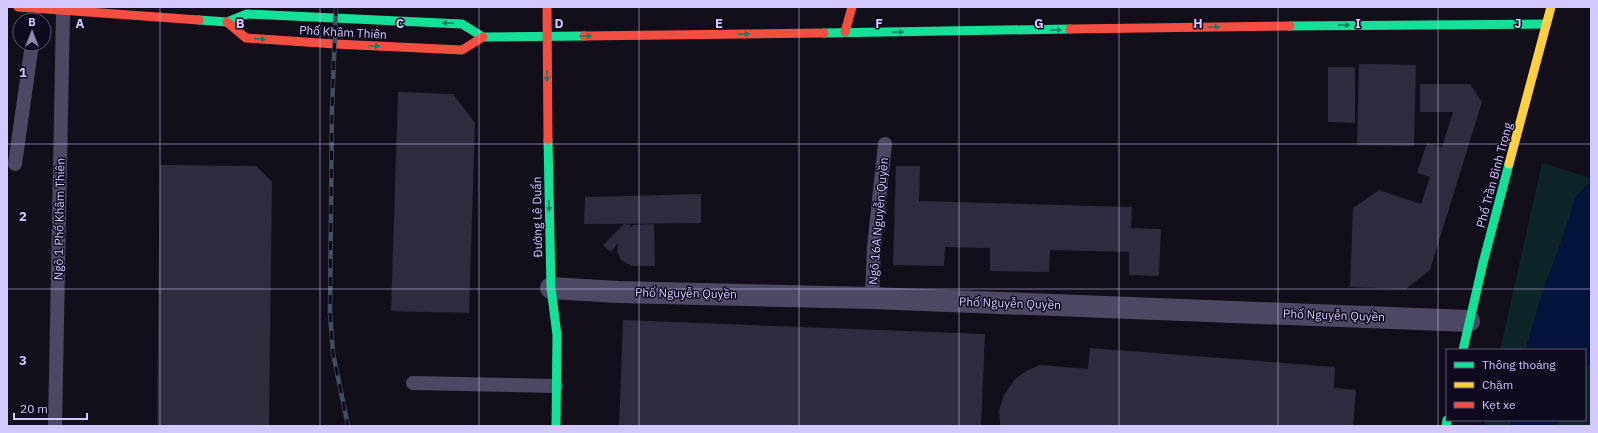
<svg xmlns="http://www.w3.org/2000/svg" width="1598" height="433" viewBox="0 0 1598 433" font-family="'IBM Plex Sans',sans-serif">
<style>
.green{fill:#0d2528}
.water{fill:#05143b}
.building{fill:#302b3e}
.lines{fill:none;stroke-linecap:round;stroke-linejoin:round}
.lane{stroke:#4d4964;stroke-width:14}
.street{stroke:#4d4964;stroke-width:22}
.fast{stroke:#16e098;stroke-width:9}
.slow{stroke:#ffcf43;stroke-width:9}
.jam{stroke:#f24e42;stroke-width:9}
.rail-casing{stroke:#405065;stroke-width:4.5}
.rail{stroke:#100a1f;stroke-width:3;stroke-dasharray:9;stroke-linecap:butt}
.oneway{fill:#138062}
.grid{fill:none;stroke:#d3c8ff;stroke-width:1;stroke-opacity:0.55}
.labels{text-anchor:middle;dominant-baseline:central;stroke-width:3;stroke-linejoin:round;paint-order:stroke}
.street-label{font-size:12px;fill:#d3c8ff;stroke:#100a1f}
.grid-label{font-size:13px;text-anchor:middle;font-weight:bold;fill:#d3c8ff;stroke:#100a1f;stroke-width:3;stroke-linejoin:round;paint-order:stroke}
</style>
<rect width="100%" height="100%" fill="#120f1a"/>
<path class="green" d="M1542 163 1591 178V426H1484L1485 420H1585V350H1500Z"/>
<path class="water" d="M1589 182 1591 183V361L1585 371V350H1525L1544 287 1560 245 1575 198Z
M1511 420H1558L1556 426H1510Z"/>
<path class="building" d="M1359 64 1416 65 1414 146 1357 145Z
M1328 67H1355V123L1328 122Z
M1420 84H1470L1482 102 1430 270 1406 289 1350 287 1353 208 1379 190 1421 204 1430 177 1417 173 1427 143 1442 147 1453 112H1420Z
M398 92 453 94 475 123 469 313 391 311Z
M160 165 256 166 272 182 269 426H157Z
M896 166H920L919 201 1132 207 1131 228 1161 229 1159 276 1129 275V252L1050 250 1049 272 990 271V248L945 247 944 266 893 265Z
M701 194V223L584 224 585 197Z
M624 224 631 225 628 230 633 225 654 224 655 266H632L621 260 617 252 618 243 611 252 603 245Z
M623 320 985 334 981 426H619Z
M1090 348 1335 367 1334 388 1356 390 1353 426H1000L999 410 1004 395 1015 379 1026 371 1040 365 1088 369Z"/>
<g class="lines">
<path class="lane" d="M15 164 32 44
M872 298 874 247 885 144
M413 383 556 386
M55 426 63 11"/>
<path class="street" d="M551 288 618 292 872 298 1469 321"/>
<path class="fast" d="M199 20 227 22 247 14 462 24 483 37 584 36
M1290 26 1546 24
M824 33 1070 29
M548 140 551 288 557 335 556 426
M1463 350 1483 263 1509 164
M1446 426 1447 420"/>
<path class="slow" d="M1509 164 1551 7"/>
<path class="jam" d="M18 7 199 20
M547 7 548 140
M227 22 246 38 335 44 462 50 483 37
M1070 29 1290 26
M845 32 852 7
M584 36 824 33"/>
<g class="rail-casing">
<path id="rail" d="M336 7 332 109 330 313 333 353 348 426"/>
</g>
<use href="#rail" class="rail"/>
</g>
<defs><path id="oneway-solid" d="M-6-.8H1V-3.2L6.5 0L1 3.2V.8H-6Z"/></defs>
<g class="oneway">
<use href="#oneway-solid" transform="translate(448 23) rotate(-177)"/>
<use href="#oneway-solid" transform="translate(1344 25) rotate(-1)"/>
<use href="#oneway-solid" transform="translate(1214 27) rotate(-1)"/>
<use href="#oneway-solid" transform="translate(1056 30) rotate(-1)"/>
<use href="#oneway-solid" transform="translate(898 32) rotate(-1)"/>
<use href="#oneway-solid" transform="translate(744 34) rotate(-1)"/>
<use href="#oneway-solid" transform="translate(586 36) rotate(-1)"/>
<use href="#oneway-solid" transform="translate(260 39) rotate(4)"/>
<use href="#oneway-solid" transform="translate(374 46) rotate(3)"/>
<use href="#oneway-solid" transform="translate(547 76) rotate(90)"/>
<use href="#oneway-solid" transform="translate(549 206) rotate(89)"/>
</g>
<path class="grid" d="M160 7V426M320 7V426M479 7V426M639 7V426M799 7V426M959 7V426M1119 7V426M1278 7V426M1438 7V426M7 144H1591M7 289H1591"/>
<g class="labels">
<g class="street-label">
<text transform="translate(343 32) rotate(3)">Phố Khâm Thiên</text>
<text transform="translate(1494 175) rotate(-75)">Phố Trần Bình Trọng</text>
<text transform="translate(537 217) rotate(-91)">Đường Lê Duẩn</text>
<text transform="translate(59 219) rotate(-89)">Ngõ 1 Phố Khâm Thiên</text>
<text transform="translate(878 221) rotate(-85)">Ngõ 16A Nguyễn Quyền</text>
<text transform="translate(686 293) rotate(1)">Phố Nguyễn Quyền</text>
<text transform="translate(1010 303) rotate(2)">Phố Nguyễn Quyền</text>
<text transform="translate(1334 315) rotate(2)">Phố Nguyễn Quyền</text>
</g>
</g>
<g class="grid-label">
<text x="80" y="28">A</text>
<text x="240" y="28">B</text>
<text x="400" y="28">C</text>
<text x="559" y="28">D</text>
<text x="719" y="28">E</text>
<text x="879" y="28">F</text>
<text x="1039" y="28">G</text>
<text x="1198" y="28">H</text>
<text x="1358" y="28">I</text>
<text x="1518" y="28">J</text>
<text x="23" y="77">1</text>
<text x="23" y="221">2</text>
<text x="23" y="365">3</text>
</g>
<rect width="1598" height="433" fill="none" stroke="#d3c8ff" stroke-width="16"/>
<rect x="1446" y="349" width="140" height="72" fill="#100a1f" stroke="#5e5679"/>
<rect x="1454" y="362" width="20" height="6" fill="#16e098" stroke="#5e5679"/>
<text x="1482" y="369" font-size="12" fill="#d3c8ff">Thông thoáng</text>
<rect x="1454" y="382" width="20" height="6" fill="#ffcf43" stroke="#5e5679"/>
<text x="1482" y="389" font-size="12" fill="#d3c8ff">Chậm</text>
<rect x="1454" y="402" width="20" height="6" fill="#f24e42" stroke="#5e5679"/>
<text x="1482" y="409" font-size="12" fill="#d3c8ff">Kẹt xe</text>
<g transform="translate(32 32)"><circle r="19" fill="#100a1f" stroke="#5e5679"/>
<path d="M0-3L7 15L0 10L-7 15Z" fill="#8f87af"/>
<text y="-6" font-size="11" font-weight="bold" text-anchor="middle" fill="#d3c8ff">B</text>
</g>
<path d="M14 413v6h73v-6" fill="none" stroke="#d3c8ff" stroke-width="2"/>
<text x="20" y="413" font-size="12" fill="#d3c8ff" stroke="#100a1f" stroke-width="3" paint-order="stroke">20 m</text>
</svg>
